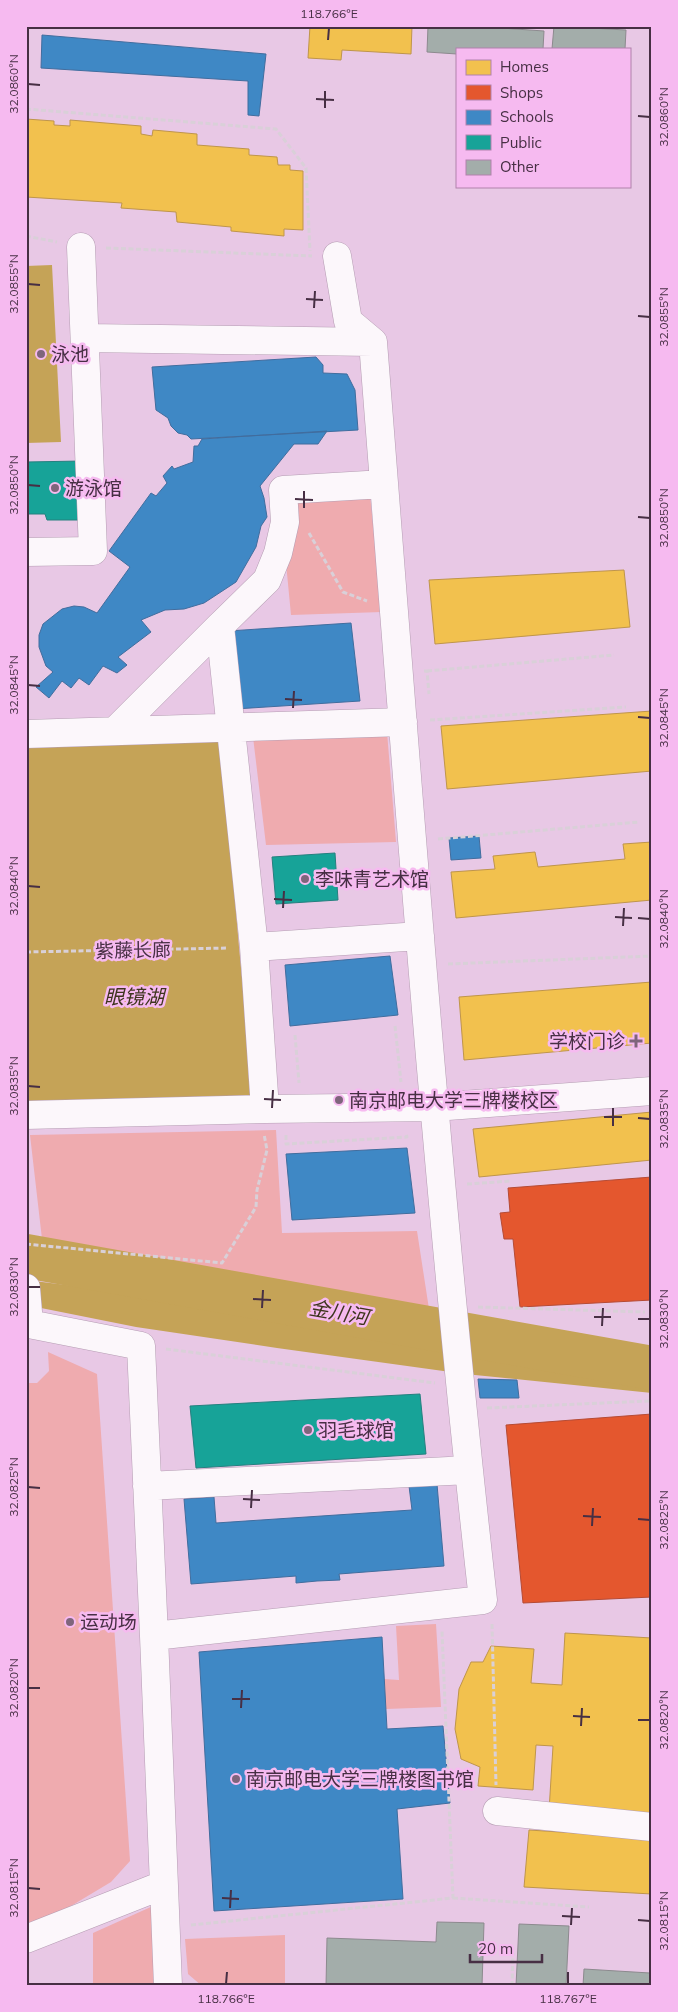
<svg xmlns="http://www.w3.org/2000/svg" width="678" height="2012" viewBox="0 0 678 2012" font-family="Mulish,'Noto Sans SC',sans-serif">
<style>
.green{fill:#efabaf}
.water{fill:#c5a357}
.homes{fill:#f2c14e;stroke:#bf954b}
.shops{fill:#e4572e;stroke:#b54b35}
.schools{fill:#3f88c5;stroke:#416d9e}
.public{fill:#17a398;stroke:#25807f}
.lines{fill:none;stroke-linecap:round;stroke-linejoin:round}
.river{stroke:#c5a357;stroke-width:44}
.building{fill:#a3adaa;stroke:#8c8a8e}
.minor-casing{stroke:#b59db3;stroke-width:29}
.path{stroke:#d9d0d8;stroke-width:3;stroke-dasharray:5 2.5;stroke-linecap:butt}
.minor{stroke:#fcf7fb;stroke-width:28}
.ticks{fill:none;stroke:#472f44;stroke-width:2}
.poi-dot{fill:#7f657c;stroke:#f6baf0;stroke-width:2}
.labels{text-anchor:middle;dominant-baseline:central;stroke-width:5;stroke-linejoin:round;paint-order:stroke}
.poi-label{font-size:19px;fill:#472f44;stroke:#f6baf0;text-anchor:start}
.street-label{font-size:19px;fill:#472f44;stroke:#f6baf0}
.water-label{font-size:20px;font-style:italic;fill:#3e351e;stroke:#f6baf0}
.neatline{fill:none;stroke:#472f44;stroke-width:2}
.ticks-label{font-size:12px;text-anchor:middle;fill:#472f44}
</style>
<rect width="100%" height="100%" fill="#e8c8e5"/>
<path class="green" d="M370 495 382 612 291 615 286 563 295 500Z
M387 732 396 842 266 845 253 737Z
M276 1130 282 1233 417 1231 431 1322 45 1265 30 1135Z
M48 1352 97 1374 130 1861 111 1882 26 1933V1383H37L49 1371Z
M436 1624 441 1707 386 1709 384 1679 399 1680 396 1626Z
M153 1906 157 1986H93V1933Z
M285 1935V1986H202L188 1974 185 1939Z"/>
<path class="water" d="M52 265 61 442 26 443V266Z
M221 734 239 947 254 1102 26 1106V740Z
M26 1280 203 1302 550 1354 652 1366V1393L465 1374 277 1348 136 1327 26 1305Z"/>
<path class="homes" d="M310 26H412L411 54 342 50 341 60 308 58Z
M26 119 54 121V125L70 126V120L141 126V134L152 136 153 130 197 134V145L249 149V155L277 157 278 165H290V170L303 171V230L284 229V236L231 231V227L177 222 176 212 121 208 122 203 26 197Z
M624 570 630 627 435 644 429 580Z
M652 711V771L447 789 441 726Z
M652 842V900L456 918 451 872 495 869 493 856 535 852 538 867 625 859 623 844Z
M652 982V1043L464 1060 459 997Z
M652 1112V1160L479 1177 473 1129Z
M565 1633 652 1638V1817L549 1811 553 1746 536 1745 533 1790 478 1786 480 1767 461 1759 455 1729 459 1689 471 1662H483L491 1646 534 1649 531 1683 562 1685Z
M529 1830 652 1838V1894L524 1887Z"/>
<path class="shops" d="M652 1177V1300L520 1307 513 1239H504L500 1213 510 1212 508 1188Z
M652 1414V1597L523 1603 506 1425Z"/>
<path class="schools" d="M42 35 266 54 259 116 248 115V81L41 68Z
M316 357 323 365V373L347 374 355 390 358 430 191 439 187 435 178 433 171 426 168 418 156 410 152 367Z
M327 431 318 444H294L260 486 264 498 267 517 261 526 256 547 236 582 204 603 184 609 165 610 141 620 151 632 118 657 127 665 117 673 103 666 89 685 79 678 71 688 62 681 49 698 36 687 53 672 46 666 39 647V635L43 624 62 609 74 606 84 607 97 613 130 567 109 551 151 493 156 496 167 483 163 476 172 466 174 469 193 462 194 446H198L202 439Z
M351 623 360 701 235 709 228 631Z
M479 836 481 858 451 860 449 838Z
M390 956 398 1015 290 1026 285 965Z
M407 1148 415 1213 292 1220 286 1154Z
M478 1379 517 1380 519 1398H480Z
M437 1484 444 1566 339 1574 340 1580 317 1581 296 1583V1576L191 1584 184 1499 214 1497 216 1523 412 1510 409 1486Z
M382 1637 387 1729 443 1726 450 1803 397 1809 403 1899 214 1911 199 1652Z"/>
<path class="public" d="M82 461 87 520H47L45 514H26V462Z
M335 853 338 900 276 904 272 857Z
M420 1394 426 1454 196 1468 190 1406Z"/>
<g class="lines">
<path class="river" d="M26 1256 652 1368"/>
</g>
<path class="building" d="M428 26H472L544 31 543 49H457V54L427 52Z
M554 26 626 30 625 49H552Z
M437 1922 484 1923 482 1986H326L327 1938 436 1942Z
M519 1924 569 1926 566 1986H516Z
M584 1969 650 1973V1986H583Z"/>
<g class="lines">
<g class="minor-casing">
<path id="minor" d="M85 338 373 342
M384 484 283 490 285 522 278 553 267 580 220 626 254 947 265 1109 434 1107 652 1091
M26 552 93 551 81 247
M115 731 220 626
M26 734 403 722
M254 947 420 936
M26 1115 265 1109
M26 1288 29 1324 141 1346 154 1636 168 1986
M147 1486 469 1470
M154 1636 483 1600C436 1181 406 762 373 342L348 321 337 256
M497 1811 652 1827
M26 1939 163 1885"/>
</g>
<path class="path" d="M26 109 276 129 306 168 310 251
M26 236 57 242
M106 248 312 256
M309 533 343 592 367 601
M424 671H427L429 694
M427 671 614 655
M430 720 626 707
M438 839 639 822
M26 952 228 948
M448 964 652 956
M395 1026 401 1082
M295 1035 299 1083
M286 1135V1144L407 1137 406 1133
M467 1184 511 1181
M26 1244 222 1263 256 1207 257 1190 267 1150 264 1134
M478 1307 645 1312
M166 1349 435 1383
M487 1408 649 1401
M492 1624 496 1785
M453 1898 589 1907
M191 1925 453 1898 442 1631
M512 1986 513 1953"/>
<use href="#minor" class="minor"/>
</g>
<path class="ticks" d="M328 40 329 28M28 84 40 85M316 99 334 100M325 108V91M638 116 650 117M28 284 40 285M306 299 323 300M314 308 315 291M638 316 650 317M28 485 40 486M295 499 313 500M304 508V491M638 517 650 518M28 685 40 686M285 699 302 700M293 708 294 691M638 717 650 718M28 886 40 887M274 899 292 900M283 908 284 891M615 917 632 918M638 918 650 919M623 926 624 908M28 1086 40 1087M264 1099 281 1100M272 1108 273 1090M604 1117H622M638 1118 650 1119M613 1126V1108M28 1287H40M253 1299 271 1300M262 1308 263 1290M594 1317H611M638 1319H650M602 1326 603 1308M28 1487 40 1488M243 1499 260 1500M251 1508 252 1490M583 1516 601 1517M638 1519 650 1520M592 1526 593 1508M28 1688H40M232 1699H250M241 1708 242 1690M573 1716 590 1717M638 1720H650M581 1726 582 1708M28 1888 40 1889M222 1898 239 1899M230 1908 231 1890M562 1916 580 1917M638 1920 650 1921M571 1925 572 1908M226 1984 227 1972M568 1984V1972"/>
<g class="poi-dot">
<circle cx="41" cy="354" r="5"/>
<circle cx="55" cy="488" r="5"/>
<circle cx="305" cy="879" r="5"/>
<path d="M633.5 1033.5h5v5h5v5h-5v5h-5v-5h-5v-5h5z"/>
<circle cx="339" cy="1100" r="5"/>
<circle cx="308" cy="1430" r="5"/>
<circle cx="70" cy="1622" r="5"/>
<circle cx="236" cy="1779" r="5"/>
</g>
<g class="labels">
<g class="poi-label">
<text x="51" y="354">泳池</text>
<text x="65" y="488">游泳馆</text>
<text x="315" y="879">李味青艺术馆</text>
<text x="625" y="1041" text-anchor="end">学校门诊</text>
<text x="349" y="1100">南京邮电大学三牌楼校区</text>
<text x="318" y="1430">羽毛球馆</text>
<text x="80" y="1622">运动场</text>
<text x="246" y="1779">南京邮电大学三牌楼图书馆</text>
</g>
<g class="street-label">
<text transform="translate(133 950) rotate(-1)">紫藤长廊</text>
</g>
<g class="water-label">
<text x="134" y="996">眼镜湖</text>
<text transform="translate(339 1312) rotate(10)">金川河</text>
</g>
</g>
<rect width="678" height="2012" fill="none" stroke="#f6baf0" stroke-width="55"/>
<rect x="456" y="48" width="175" height="140" fill="#f6baf0" stroke="#b082ab"/>
<rect x="466" y="60" width="25" height="15" fill="#f2c14e" stroke="#b082ab"/>
<text x="500" y="72" font-size="15" fill="#472f44">Homes</text>
<rect x="466" y="85" width="25" height="15" fill="#e4572e" stroke="#b082ab"/>
<text x="500" y="98" font-size="15" fill="#472f44">Shops</text>
<rect x="466" y="110" width="25" height="15" fill="#3f88c5" stroke="#b082ab"/>
<text x="500" y="122" font-size="15" fill="#472f44">Schools</text>
<rect x="466" y="135" width="25" height="15" fill="#17a398" stroke="#b082ab"/>
<text x="500" y="148" font-size="15" fill="#472f44">Public</text>
<rect x="466" y="160" width="25" height="15" fill="#a3adaa" stroke="#b082ab"/>
<text x="500" y="172" font-size="15" fill="#472f44">Other</text>
<path d="M470 1954v8h72v-8" fill="none" stroke="#472f44" stroke-width="2.5"/>
<text x="478" y="1954" font-size="15" fill="#472f44" stroke="#f6baf0" stroke-width="4" paint-order="stroke">20 m</text>
<rect x="28" y="28" width="622" height="1956" class="neatline"/>
<g class="ticks-label">
<text x="329" y="18">118.766°E</text>
<text transform="translate(14 84) rotate(-90)" y="4">32.0860°N</text>
<text transform="translate(664 117) rotate(-90)" y="4">32.0860°N</text>
<text transform="translate(14 284) rotate(-90)" y="4">32.0855°N</text>
<text transform="translate(664 317) rotate(-90)" y="4">32.0855°N</text>
<text transform="translate(14 485) rotate(-90)" y="4">32.0850°N</text>
<text transform="translate(664 518) rotate(-90)" y="4">32.0850°N</text>
<text transform="translate(14 685) rotate(-90)" y="4">32.0845°N</text>
<text transform="translate(664 718) rotate(-90)" y="4">32.0845°N</text>
<text transform="translate(14 886) rotate(-90)" y="4">32.0840°N</text>
<text transform="translate(664 919) rotate(-90)" y="4">32.0840°N</text>
<text transform="translate(14 1086) rotate(-90)" y="4">32.0835°N</text>
<text transform="translate(664 1119) rotate(-90)" y="4">32.0835°N</text>
<text transform="translate(14 1287) rotate(-90)" y="4">32.0830°N</text>
<text transform="translate(664 1319) rotate(-90)" y="4">32.0830°N</text>
<text transform="translate(14 1487) rotate(-90)" y="4">32.0825°N</text>
<text transform="translate(664 1520) rotate(-90)" y="4">32.0825°N</text>
<text transform="translate(14 1688) rotate(-90)" y="4">32.0820°N</text>
<text transform="translate(664 1720) rotate(-90)" y="4">32.0820°N</text>
<text transform="translate(14 1888) rotate(-90)" y="4">32.0815°N</text>
<text transform="translate(664 1921) rotate(-90)" y="4">32.0815°N</text>
<text x="226" y="2003">118.766°E</text>
<text x="568" y="2003">118.767°E</text>
</g>
</svg>
